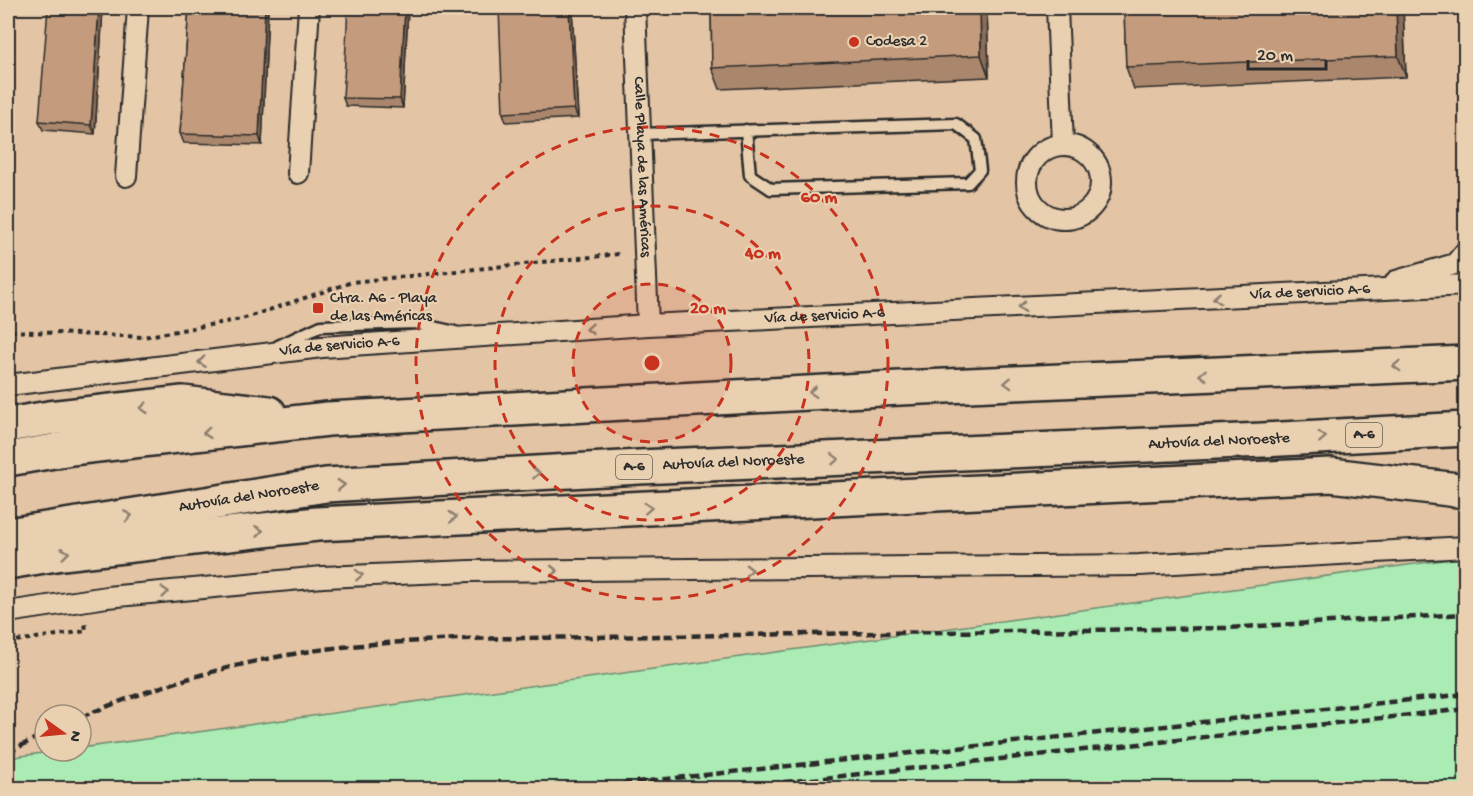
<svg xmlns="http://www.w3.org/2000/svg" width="1473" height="796" viewBox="0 0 1473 796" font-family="'Gochi Hand',sans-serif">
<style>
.green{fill:#abebb4;stroke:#6b8b70;stroke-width:1.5}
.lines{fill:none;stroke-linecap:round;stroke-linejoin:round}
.lane-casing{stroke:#2b2b2b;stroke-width:15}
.street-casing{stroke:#2b2b2b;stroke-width:24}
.highway-casing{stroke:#2b2b2b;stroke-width:38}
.path{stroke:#2b2b2b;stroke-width:4;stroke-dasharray:4.5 4.5;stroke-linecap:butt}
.lane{stroke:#e9d0b1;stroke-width:10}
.street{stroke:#e9d0b1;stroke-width:20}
.highway{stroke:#e9d0b1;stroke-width:33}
.rail{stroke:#2b2b2b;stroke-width:4.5;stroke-dasharray:9 4.5;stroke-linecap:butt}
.wall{fill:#a9866c;stroke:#2b2b2b;stroke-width:1.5}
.shaded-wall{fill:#896d58;stroke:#2b2b2b;stroke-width:1.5}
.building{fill:#c49c7d;stroke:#2b2b2b;stroke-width:1.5}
.oneway{stroke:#8a7e6e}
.ring{fill:none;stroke:#c8321e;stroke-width:3;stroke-dasharray:10 8}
.poi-dot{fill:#c8321e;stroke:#e9d0b1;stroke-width:2}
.labels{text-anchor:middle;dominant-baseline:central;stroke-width:4.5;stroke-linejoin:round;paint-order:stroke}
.shield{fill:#e9d0b1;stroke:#645c53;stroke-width:1.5}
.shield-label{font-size:15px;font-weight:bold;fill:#2b2b2b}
.poi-label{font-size:16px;fill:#2b2b2b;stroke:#e9d0b1;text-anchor:start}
.street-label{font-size:16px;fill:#2b2b2b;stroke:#e9d0b1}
.centre{fill:#c8321e;stroke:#e9d0b1;stroke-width:3}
.ring-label{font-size:18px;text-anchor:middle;font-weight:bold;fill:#c8321e;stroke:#e9d0b1;stroke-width:4.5;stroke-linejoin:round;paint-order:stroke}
</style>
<rect width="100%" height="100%" fill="#e3c4a4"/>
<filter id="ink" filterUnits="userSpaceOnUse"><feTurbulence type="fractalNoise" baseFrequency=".0167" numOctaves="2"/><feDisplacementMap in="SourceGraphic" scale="12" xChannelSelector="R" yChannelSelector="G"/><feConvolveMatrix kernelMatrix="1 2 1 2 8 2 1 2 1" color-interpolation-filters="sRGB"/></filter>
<g filter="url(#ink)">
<path class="green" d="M1465 557V788H8V758L56 751H81V748Z"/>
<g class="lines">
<g class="lane-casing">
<path id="lane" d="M641 134 956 124 976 139 980 170 968 183 771 189 750 175 746 130
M278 346 321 326 415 323 455 332"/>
</g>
<g class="street-casing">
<g id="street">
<path id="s1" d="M635 8 648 325"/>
<path d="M1057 8 1063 144"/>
<circle cx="1064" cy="182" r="37"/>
<path d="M298 173 309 8"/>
<path d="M126 176 138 8"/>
<path d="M1396 281 1455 264 1466 251"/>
<path id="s2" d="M8 385 322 347 648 325 1466 285"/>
<path d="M8 612 107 597 323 577 470 571 1139 565 1466 547"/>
</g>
</g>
<g class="highway-casing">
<g id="highway">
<path d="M8 425 49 418 183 403 269 413"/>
<path d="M8 459 71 448 328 419 900 388 1466 363"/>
<path id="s3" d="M8 535 326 485 639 467 1263 440 1466 429"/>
<path d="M8 562 62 553 317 524 1331 475 1466 491"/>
</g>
</g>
<path class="path" d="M8 331H11L13 339 8 340
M11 331 143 337 242 319 352 282 619 254
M8 642 86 631 85 622"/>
<use href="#lane" class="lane"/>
<use href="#street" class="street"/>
<use href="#highway" class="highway"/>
<path class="rail" d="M81 717C164 682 253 657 342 647 380 643 418 641 457 639L1226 628 1466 614
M8 753 45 733
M582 788 1466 694
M730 788 1466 709"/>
</g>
<path class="wall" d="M103 8 95 134 43 130 39 121Z
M189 8H268L262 145 184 143 180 134Z
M408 8 403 108 346 106 343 98Z
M572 8 578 118 506 122 503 113Z
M711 8H987L989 77 720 89 712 68Z
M1124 8H1403L1406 77 1134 89 1126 67Z"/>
<path class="shaded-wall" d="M99 8H103L95 134 91 125Z
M265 8H268L262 145 259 136Z
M405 8H408L403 108 400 99Z
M569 8H572L578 118 574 109Z
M980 8H987L989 77 981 55Z
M1396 8H1403L1406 77 1398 56Z"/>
<path class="building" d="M48 8H99L91 125 39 121Z
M189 8H265L259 136 180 134Z
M348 8H405L400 99 343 98Z
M499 8H569L574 109 503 113Z
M711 8H980L981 55 712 68Z
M1124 8H1396L1398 56 1126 67Z"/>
<defs><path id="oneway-chevron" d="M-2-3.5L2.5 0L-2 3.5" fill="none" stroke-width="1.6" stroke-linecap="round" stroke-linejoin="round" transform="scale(1.5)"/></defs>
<g class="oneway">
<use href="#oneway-chevron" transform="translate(1217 298) rotate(177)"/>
<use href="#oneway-chevron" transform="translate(1022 307) rotate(177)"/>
<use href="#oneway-chevron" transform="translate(590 329) rotate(176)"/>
<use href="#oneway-chevron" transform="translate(202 362) rotate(173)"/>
<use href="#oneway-chevron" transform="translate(1397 366) rotate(178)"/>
<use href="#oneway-chevron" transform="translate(1203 375) rotate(178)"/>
<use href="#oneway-chevron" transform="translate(1008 383) rotate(178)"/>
<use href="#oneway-chevron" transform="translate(813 392) rotate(177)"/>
<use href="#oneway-chevron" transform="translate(144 408) rotate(174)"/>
<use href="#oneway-chevron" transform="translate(207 433) rotate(174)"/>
<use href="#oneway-chevron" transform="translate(1322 437) rotate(-3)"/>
<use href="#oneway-chevron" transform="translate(835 459) rotate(-2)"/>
<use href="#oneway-chevron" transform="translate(536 473) rotate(-3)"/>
<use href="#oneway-chevron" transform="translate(341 485) rotate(-3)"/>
<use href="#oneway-chevron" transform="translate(648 508) rotate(-3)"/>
<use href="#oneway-chevron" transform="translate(128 516) rotate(-9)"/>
<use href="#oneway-chevron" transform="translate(453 517) rotate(-3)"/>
<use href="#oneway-chevron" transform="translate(259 531) rotate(-7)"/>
<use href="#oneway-chevron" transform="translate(65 553) rotate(-7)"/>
<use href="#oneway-chevron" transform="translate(749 570) rotate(-1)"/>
<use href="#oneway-chevron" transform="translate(554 571)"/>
<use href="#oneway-chevron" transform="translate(359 575) rotate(-2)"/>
<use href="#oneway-chevron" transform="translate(165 592) rotate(-5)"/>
</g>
</g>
<circle cx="652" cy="363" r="79" fill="#c8321e" fill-opacity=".12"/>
<g class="ring">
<circle cx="652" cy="363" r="79"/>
<circle cx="652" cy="363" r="157"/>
<circle cx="652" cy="363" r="236"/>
</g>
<g class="poi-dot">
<circle cx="854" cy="42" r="6"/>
<rect x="312" y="302" width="12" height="12" rx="3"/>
</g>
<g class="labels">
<g class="shield">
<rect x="1346" y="423" width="36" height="24" rx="4.5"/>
<rect x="616" y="455" width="36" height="24" rx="4.5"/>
</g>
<g class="shield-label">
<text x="1364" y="435">A-6</text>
<text x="634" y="467">A-6</text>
</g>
<g class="poi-label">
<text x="866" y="42">Codesa 2</text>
<text x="330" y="299">Ctra. A6 - Playa<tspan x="330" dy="18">de las Américas</tspan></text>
</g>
<g class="street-label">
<text stroke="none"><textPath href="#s1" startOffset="159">Calle Playa de las Américas</textPath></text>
<text stroke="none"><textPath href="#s2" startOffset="1306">Vía de servicio A-6</textPath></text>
<text stroke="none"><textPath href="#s2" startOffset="820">Vía de servicio A-6</textPath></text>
<text stroke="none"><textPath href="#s2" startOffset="334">Vía de servicio A-6</textPath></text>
<text stroke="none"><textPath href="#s3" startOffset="1216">Autovía del Noroeste</textPath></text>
<text stroke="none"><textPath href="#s3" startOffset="730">Autovía del Noroeste</textPath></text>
<text stroke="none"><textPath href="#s3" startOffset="244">Autovía del Noroeste</textPath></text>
</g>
</g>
<circle cx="652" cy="363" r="9" class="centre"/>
<g class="ring-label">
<text x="819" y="202">60 m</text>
<text x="763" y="258">40 m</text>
<text x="708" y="313">20 m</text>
</g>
<rect width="1473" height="796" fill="none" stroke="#e9d0b1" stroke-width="30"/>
<rect x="15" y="15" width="1443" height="766" fill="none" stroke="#2b2b2b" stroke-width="2" filter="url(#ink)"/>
<g transform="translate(63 733) rotate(105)"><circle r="28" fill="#e9d0b1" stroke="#9d8e7b" stroke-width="1.5"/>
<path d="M0-4.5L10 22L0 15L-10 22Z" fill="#c8321e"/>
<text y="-9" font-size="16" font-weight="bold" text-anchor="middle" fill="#2b2b2b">N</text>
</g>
<path d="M1248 60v9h78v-9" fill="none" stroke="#2b2b2b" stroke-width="3"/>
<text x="1257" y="60" font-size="18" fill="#2b2b2b" stroke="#e9d0b1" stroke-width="4.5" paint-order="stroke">20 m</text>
</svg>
